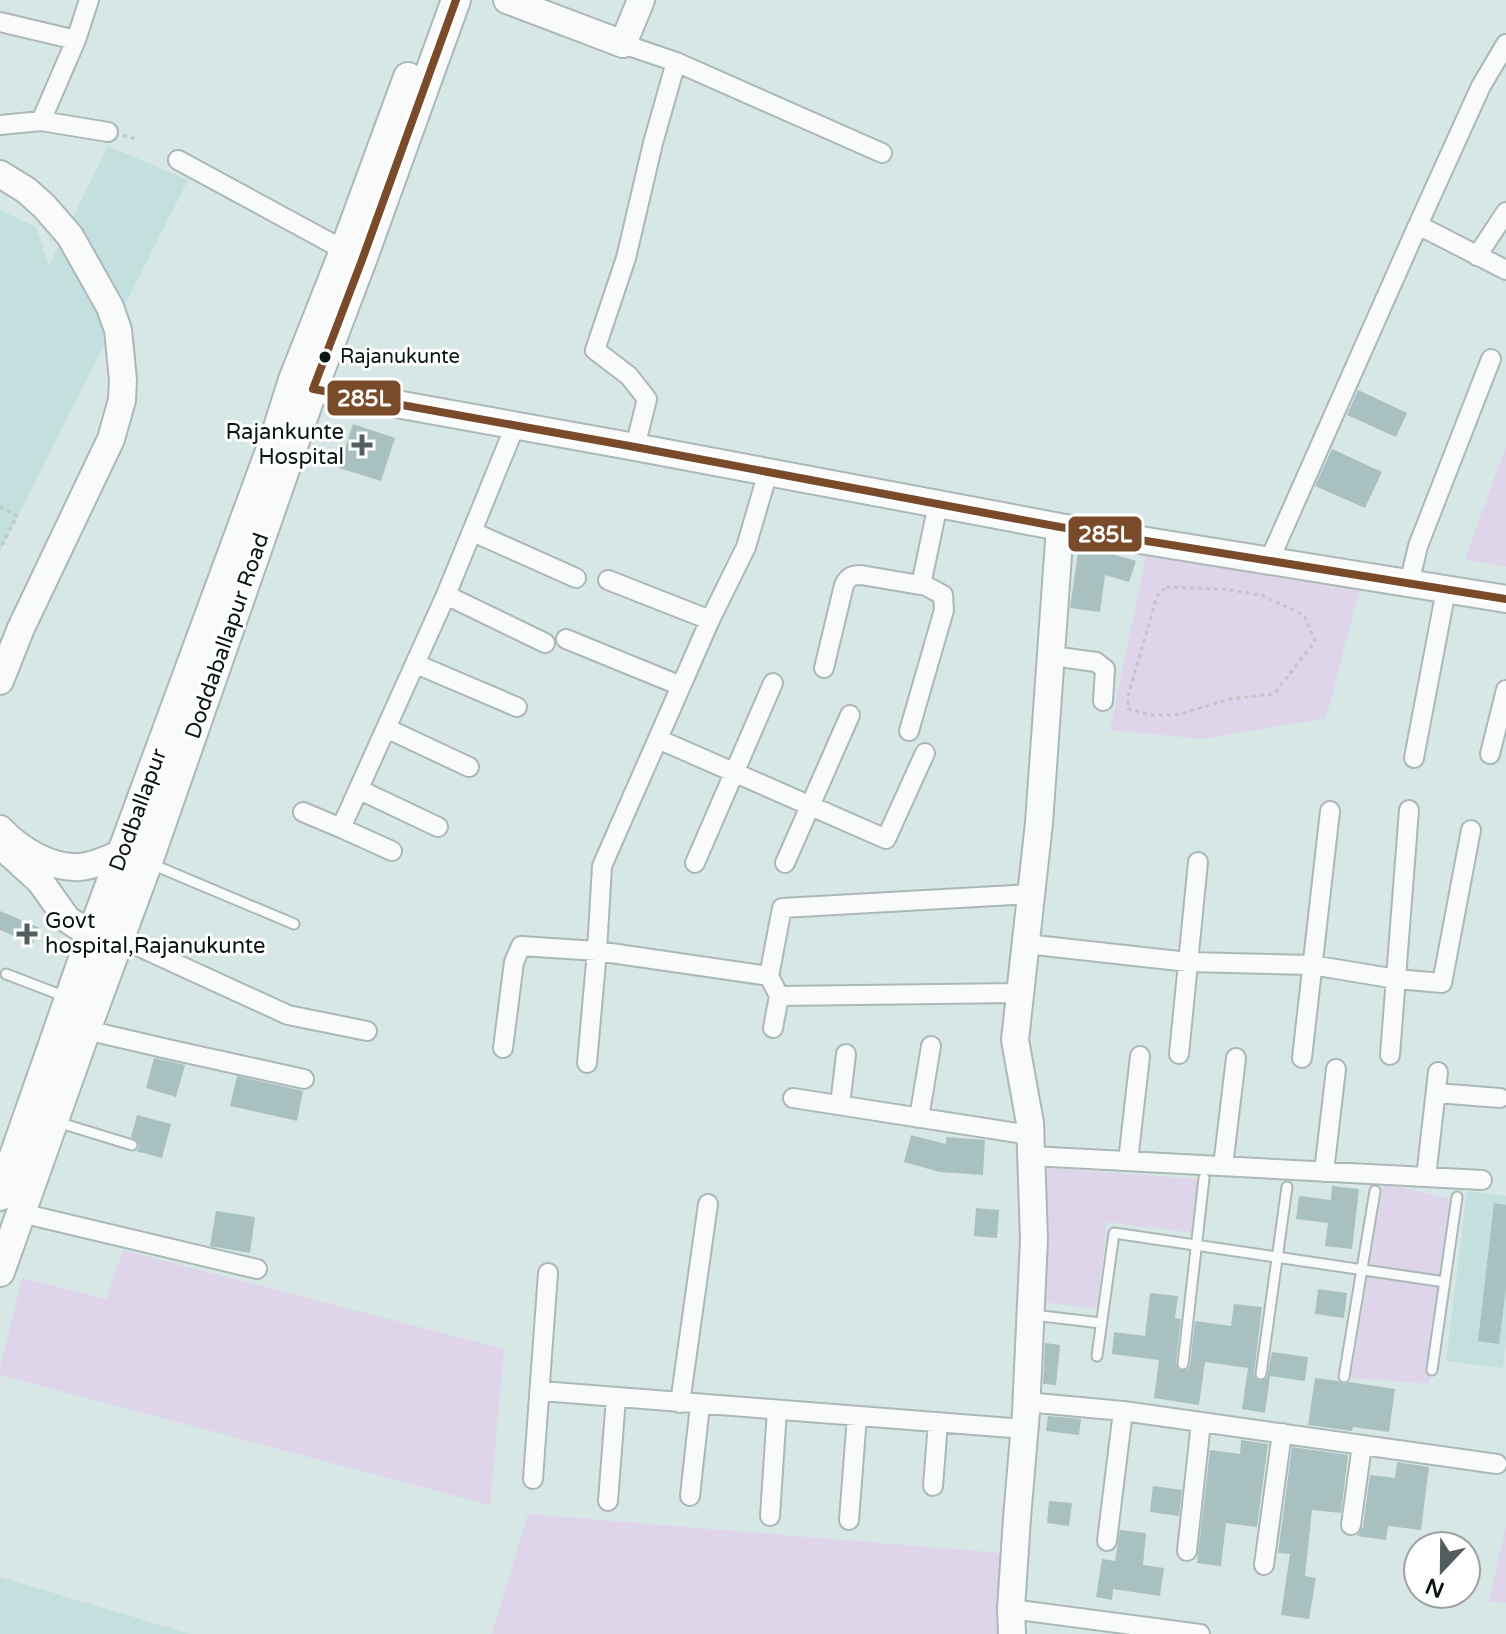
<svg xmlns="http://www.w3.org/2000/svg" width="1506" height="1634" viewBox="0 0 1506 1634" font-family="'Varela Round',sans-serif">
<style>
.built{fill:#c3e0df}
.green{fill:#dfd5ea}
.building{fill:#a8c0bf}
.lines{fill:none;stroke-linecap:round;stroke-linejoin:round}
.lane-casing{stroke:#abb8b7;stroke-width:13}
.street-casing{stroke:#abb8b7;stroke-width:22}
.secondary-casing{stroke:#abb8b7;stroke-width:30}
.primary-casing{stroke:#abb8b7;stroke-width:32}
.path{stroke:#c1c7c7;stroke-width:3;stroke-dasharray:4 4;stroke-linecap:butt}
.lane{stroke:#f9fbfb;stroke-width:9}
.street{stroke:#f9fbfb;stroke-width:18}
.secondary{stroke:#f9fbfb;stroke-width:26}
.primary{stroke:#f9fbfb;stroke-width:28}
.bus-1-casing{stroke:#fff;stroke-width:14}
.bus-1{stroke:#7a4b2a;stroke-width:8}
.bus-dot{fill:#0a1514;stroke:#fff;stroke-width:3}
.poi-dot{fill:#525e5e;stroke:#fff;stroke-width:3}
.labels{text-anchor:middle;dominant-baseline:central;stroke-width:6;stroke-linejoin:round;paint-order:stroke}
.bus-label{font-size:20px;fill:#0a1514;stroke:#fff;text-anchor:start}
.poi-label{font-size:22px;fill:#0a1514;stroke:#fff;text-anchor:end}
.street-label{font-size:22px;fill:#0a1514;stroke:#fff}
.line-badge{stroke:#fff;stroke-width:3}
.badge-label{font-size:22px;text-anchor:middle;font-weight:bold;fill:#fff}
</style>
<rect width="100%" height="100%" fill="#d7e7e6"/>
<path class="built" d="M108 146 188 180 0 551V210L36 227 49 265Z
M1467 1191 1506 1196V1339L1503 1368 1446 1361Z
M0 1577 190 1634H0Z"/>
<path class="green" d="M1506 446V567L1465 559Z
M1148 546 1360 588 1326 718 1202 739 1110 730Z
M1044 1168 1200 1179 1193 1233 1107 1222 1097 1309 1043 1302Z
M1383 1183 1450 1199 1429 1384 1351 1378Z
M123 1250 504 1349 490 1505 0 1375V1368L22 1278 106 1299Z
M528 1514 1002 1553 998 1634H492Z
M1506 1525V1603L1489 1601Z"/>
<path class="building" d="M1358 390 1407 413 1396 437 1347 415Z
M353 424 395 438 381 481 339 468Z
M1332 449 1382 472 1365 508 1315 486Z
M1079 546 1109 551V553L1136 561 1129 582 1105 575 1100 612 1070 608Z
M0 911 40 928 33 944 0 930Z
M154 1058 185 1065 176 1097 146 1088Z
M237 1076 303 1091 297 1121 230 1106Z
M137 1115 171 1124 162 1158 136 1151 139 1148V1143L131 1137Z
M911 1135 946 1144V1137L985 1140 983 1175 940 1172 904 1162Z
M1332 1186 1359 1189 1352 1249 1325 1246 1328 1223 1296 1219 1299 1196 1331 1200Z
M1494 1203 1506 1205V1288L1499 1344 1478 1341Z
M976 1208 999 1210 997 1238 974 1236Z
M216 1211 255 1217 250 1253 210 1246Z
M1318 1289 1347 1293 1344 1318 1315 1314Z
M1150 1293 1178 1296 1175 1318 1181 1319 1176 1363 1179 1370H1187L1190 1366 1195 1321 1231 1326 1234 1304 1262 1307 1254 1373 1256 1379 1261 1381 1267 1378 1272 1352 1308 1357 1305 1381 1270 1376 1265 1413 1242 1409 1248 1368 1205 1362 1199 1405 1154 1398 1159 1360 1112 1354 1114 1332 1145 1336Z
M1045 1343 1060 1345 1056 1385 1043 1384Z
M1315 1378 1338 1381 1344 1384 1349 1382 1395 1389 1389 1432 1353 1427 1352 1431 1308 1425Z
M1048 1416 1081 1419 1079 1435 1046 1431Z
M1241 1440 1268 1444 1257 1527 1226 1523 1221 1566 1197 1563 1210 1450 1240 1454Z
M1292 1447 1348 1455 1341 1513 1312 1510 1305 1576 1316 1578 1309 1619 1281 1615 1290 1554 1278 1553Z
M1397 1462 1429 1467 1421 1530 1388 1526 1386 1540 1357 1536 1363 1527 1370 1475 1395 1478Z
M1153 1486 1182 1490 1179 1516 1150 1512Z
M1049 1501 1072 1503 1069 1526 1047 1523Z
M1120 1530 1146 1533 1143 1565 1164 1568 1160 1596 1113 1589 1112 1600 1096 1597 1102 1559 1115 1561Z"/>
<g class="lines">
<g class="lane-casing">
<path id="lane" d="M149 863 294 924
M6 974 66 997
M57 1122 132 1145
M1033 1315 1101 1323
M1097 1356 1114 1233 1445 1282
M1183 1364 1204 1178
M1432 1370 1457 1197
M1261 1374 1287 1187
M1344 1377 1375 1191"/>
</g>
<g class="street-casing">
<path id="street" d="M0 22 76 40
M623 44 676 62
M41 121 76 40 89 0
M0 125 41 121 108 132
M178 160 353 255
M1418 225 1481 86 1506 44
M1477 256 1506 212
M635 447 647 399 629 376 595 350 626 258 653 143 676 62 882 153
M768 472 746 547 710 620 602 866 597 951 769 976
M473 532 576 578
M1269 561 1418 225 1506 270
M608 580 710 620
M1409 584 1418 546 1491 359
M921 585 938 504
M446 595 545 643
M566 639 681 686
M1052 656 1096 662 1105 669 1103 701
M416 664 517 707
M824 668 844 585C848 577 852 575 861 575L926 586 943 595 944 610 909 731
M386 728 469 767
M658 739 886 839 925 753
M1490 754 1506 690
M1414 758 1446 590
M360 790 438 827
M303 812 341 828
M392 851 341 828 446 595 515 426
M695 863 773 683
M785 863 850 715
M120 938 288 1015 367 1031
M1026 944 1188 962 1312 965 1396 979 1442 983 1471 830
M1020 993 779 996 769 976 782 908 1031 894
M773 1028 779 996
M86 1030 172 1050 304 1079
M503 1048 514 962 521 946 597 951 587 1063
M1179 1054 1198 862
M1390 1055 1409 810
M1302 1058 1330 811
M1436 1093 1500 1098
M793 1098 1030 1135
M840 1105 846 1054
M919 1118 931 1046
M1031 1156 1482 1180
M1128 1161 1140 1056
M1223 1166 1236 1058
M1324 1172 1336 1069
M1426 1177 1438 1072
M21 1213 257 1269
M541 1391 1025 1429
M1026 1402 1123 1411 1107 1541
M680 1403 708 1204
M1123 1411 1201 1422 1187 1551
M1201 1422 1497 1464
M533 1479 548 1273
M933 1486 938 1422
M690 1496 700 1405
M608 1501 616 1398
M770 1516 777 1410
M849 1520 857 1416
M1351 1525 1362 1445
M1264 1565 1282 1433
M1011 1609 1200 1634"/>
</g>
<g class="secondary-casing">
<path id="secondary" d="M507 0 623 44 641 0
M0 174 26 190 44 206 70 236 110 307 118 330 123 380 122 400 111 439 21 628 0 681
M297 381 313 389 635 447 1060 527 1506 599
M0 829C19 849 50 869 80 867 95 866 109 858 123 853L137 858
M8 852 40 881 67 919 109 947
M1012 1634 1011 1609 1017 1518 1026 1412 1034 1239 1030 1123 1015 1040 1039 823 1060 527"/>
</g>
<g class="primary-casing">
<path id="primary" d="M0 1196 91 936 273 443 293 380 344 251 408 77
M0 1272 86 1030 148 862 313 389 362 260 456 0"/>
</g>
<path class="path" d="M123 135 138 140
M0 507 17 516 0 549
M1166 587 1224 589 1261 595 1304 615 1315 641 1274 694 1230 699 1176 715H1152L1128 709V696L1157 596Z"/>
<use href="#lane" class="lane"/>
<use href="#street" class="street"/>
<use href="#secondary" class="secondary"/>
<use href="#primary" class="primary"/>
<g class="bus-1-casing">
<path id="bus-1" d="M456 0 362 260 313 389 635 447 1060 527 1506 599"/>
</g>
<use href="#bus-1" class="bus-1"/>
</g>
<circle class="bus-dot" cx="325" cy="357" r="7"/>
<g class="poi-dot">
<path d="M358 433h8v8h8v8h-8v8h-8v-8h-8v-8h8z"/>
<path d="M23 922h8v8h8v8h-8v8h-8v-8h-8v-8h8z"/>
</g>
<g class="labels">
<g class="bus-label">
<text x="340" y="357">Rajanukunte</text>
</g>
<g class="poi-label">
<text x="344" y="432">Rajankunte<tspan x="344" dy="25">Hospital</tspan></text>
<text x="45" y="921" text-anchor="start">Govt<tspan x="45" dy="25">hospital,Rajanukunte</tspan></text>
</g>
<g class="street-label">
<text transform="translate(227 636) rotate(-71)">Doddaballapur Road</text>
<text transform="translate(138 810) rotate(-70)">Dodballapur</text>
</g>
</g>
<g class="line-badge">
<rect x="326" y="379" width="76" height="38" rx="8" fill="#7a4b2a"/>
<rect x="1067" y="515" width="76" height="38" rx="8" fill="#7a4b2a"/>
</g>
<g class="badge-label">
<text x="364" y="406">285L</text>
<text x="1105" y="542">285L</text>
</g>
<g transform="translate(1442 1570) rotate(202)"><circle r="38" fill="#ffffff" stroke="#9da1a1" stroke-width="2"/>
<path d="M0-6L14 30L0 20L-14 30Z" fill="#525e5e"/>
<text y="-12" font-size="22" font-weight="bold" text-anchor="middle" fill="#0a1514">N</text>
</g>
</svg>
